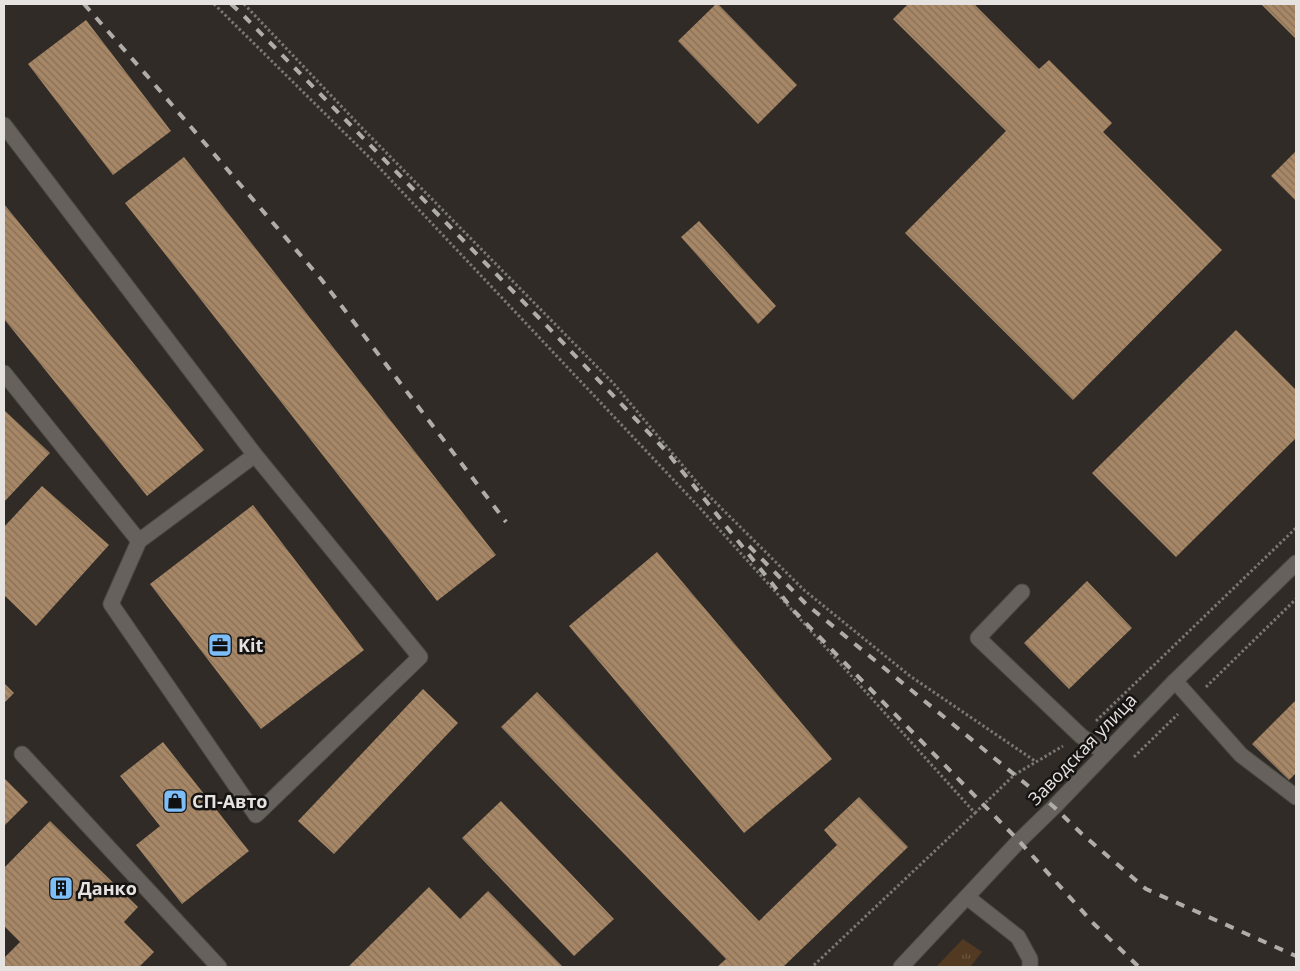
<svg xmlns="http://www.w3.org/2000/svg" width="1300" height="971" viewBox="0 0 1300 971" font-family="'Open Sans',sans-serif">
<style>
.grass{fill:url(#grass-tufts)}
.building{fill:url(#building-back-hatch)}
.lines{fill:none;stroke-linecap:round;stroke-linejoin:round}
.lane-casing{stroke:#4d4a45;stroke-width:17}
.street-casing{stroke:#4d4a45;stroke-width:17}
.secondary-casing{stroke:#4d4a45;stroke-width:17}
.path{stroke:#7b7773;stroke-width:3;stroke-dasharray:2.5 2.5;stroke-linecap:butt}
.lane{stroke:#66615c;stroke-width:15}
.street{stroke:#66615c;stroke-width:15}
.secondary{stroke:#66615c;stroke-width:15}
.rail{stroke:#b0ada9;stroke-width:4;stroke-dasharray:9 9;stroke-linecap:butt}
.labels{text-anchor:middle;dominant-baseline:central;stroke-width:5;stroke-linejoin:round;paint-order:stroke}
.poi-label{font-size:18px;font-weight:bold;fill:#e5e2df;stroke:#161412;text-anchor:start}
.street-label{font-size:18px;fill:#e5e2df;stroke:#161412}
</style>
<defs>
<pattern id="grass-tufts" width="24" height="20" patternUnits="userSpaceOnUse" patternTransform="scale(1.25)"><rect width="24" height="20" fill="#513a21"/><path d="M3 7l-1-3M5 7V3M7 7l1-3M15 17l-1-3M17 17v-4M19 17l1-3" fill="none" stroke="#6a5641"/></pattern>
<pattern id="building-back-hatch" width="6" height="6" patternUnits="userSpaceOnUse" patternTransform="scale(1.25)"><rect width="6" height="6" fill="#a78766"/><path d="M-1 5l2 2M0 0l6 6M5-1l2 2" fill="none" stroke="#85705a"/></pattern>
</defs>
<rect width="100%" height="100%" fill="#302b26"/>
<path class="grass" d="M963 939 982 952 970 967H936Z"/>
<path class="building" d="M716 4H718L797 85 758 124 678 41Z
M908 4H974L1039 69 1049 60 1112 123 1103 132 1222 250 1073 400 905 233 1006 131 893 19Z
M1261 4H1296V39Z
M86 20 171 131 113 175 28 64Z
M1296 151V201L1271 176Z
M184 157 496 555 437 601 125 203Z
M4 204 204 450 147 496 4 319Z
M699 221 776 306 758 324 681 237Z
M1236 330 1296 390V438L1176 557 1092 473Z
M4 410 50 453 4 502Z
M42 486 109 545 36 626 4 595V527Z
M253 505 364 650 261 729 150 584Z
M657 552 832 759 744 833 569 626Z
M1087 581 1132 628 1069 689 1024 643Z
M4 683 14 693 4 703Z
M423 689 458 723 334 854 298 821Z
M537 692 759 921 837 845 824 830 859 797 908 847 783 967H717L726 959 501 727Z
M1296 700V773L1289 780 1252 744Z
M163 742 249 851 182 904 136 845 160 826 120 776Z
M4 778 28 802 4 826Z
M501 801 614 919 574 956 462 838Z
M50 821 138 907 124 922 154 952 139 967H4V958L20 942 4 926V868Z
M429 887 460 919 488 891 563 967H348Z"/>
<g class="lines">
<g class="lane-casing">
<path id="lane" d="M4 125 255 455 420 657 256 815 111 604 139 541
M4 373 139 541 255 455
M1175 681 1241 755 1296 797
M22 754 219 967
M967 897 1018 937 1030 959V967"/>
</g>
<g class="street-casing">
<path id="street" d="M1022 592 978 638 1081 736 1105 753"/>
</g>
<g class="secondary-casing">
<path id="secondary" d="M901 967 1019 841 1054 807 1175 681 1296 563"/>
</g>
<path class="path" d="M214 4 374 162 699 507 975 813 812 967
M244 4 363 129 614 384 705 492 804 590 910 676 1035 761
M1206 687 1296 599
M1096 721 1296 528
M1134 757 1178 714
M975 813 1014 775 1063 746"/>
<use href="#lane" class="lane"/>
<use href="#street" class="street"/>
<use href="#secondary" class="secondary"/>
<path class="rail" d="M84 4 149 78 321 279 506 522
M231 4 242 14 545 324 666 451 794 611 1019 841 1094 924 1139 967
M749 546 806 604 1054 807 1082 834 1146 889 1296 956"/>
</g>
<defs>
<g id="office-square" transform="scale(1.25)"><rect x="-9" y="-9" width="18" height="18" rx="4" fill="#7dbef9" stroke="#161412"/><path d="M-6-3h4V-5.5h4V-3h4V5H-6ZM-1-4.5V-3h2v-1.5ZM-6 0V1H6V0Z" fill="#111"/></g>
<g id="shop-square" transform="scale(1.25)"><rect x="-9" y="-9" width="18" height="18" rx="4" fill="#7dbef9" stroke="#161412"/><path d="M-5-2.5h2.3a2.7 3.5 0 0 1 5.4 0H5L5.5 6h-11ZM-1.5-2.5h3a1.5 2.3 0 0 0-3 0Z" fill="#111"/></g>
<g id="building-square" transform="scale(1.25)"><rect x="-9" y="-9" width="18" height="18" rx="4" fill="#7dbef9" stroke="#161412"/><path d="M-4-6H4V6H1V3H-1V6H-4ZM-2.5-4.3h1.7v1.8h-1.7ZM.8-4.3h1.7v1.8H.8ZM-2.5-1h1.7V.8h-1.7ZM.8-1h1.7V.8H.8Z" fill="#111"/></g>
</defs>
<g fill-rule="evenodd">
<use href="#office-square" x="220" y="645"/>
<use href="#shop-square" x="175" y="801"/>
<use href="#building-square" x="61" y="888"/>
</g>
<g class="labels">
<g class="poi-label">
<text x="238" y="645">Kit</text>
<text x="192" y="801">СП-Авто</text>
<text x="78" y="888">Данко</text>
</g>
<g class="street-label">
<text transform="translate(1082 749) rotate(-46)">Заводская улица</text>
</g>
</g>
<rect width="1300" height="971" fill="none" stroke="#e5e2df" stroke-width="10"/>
</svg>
